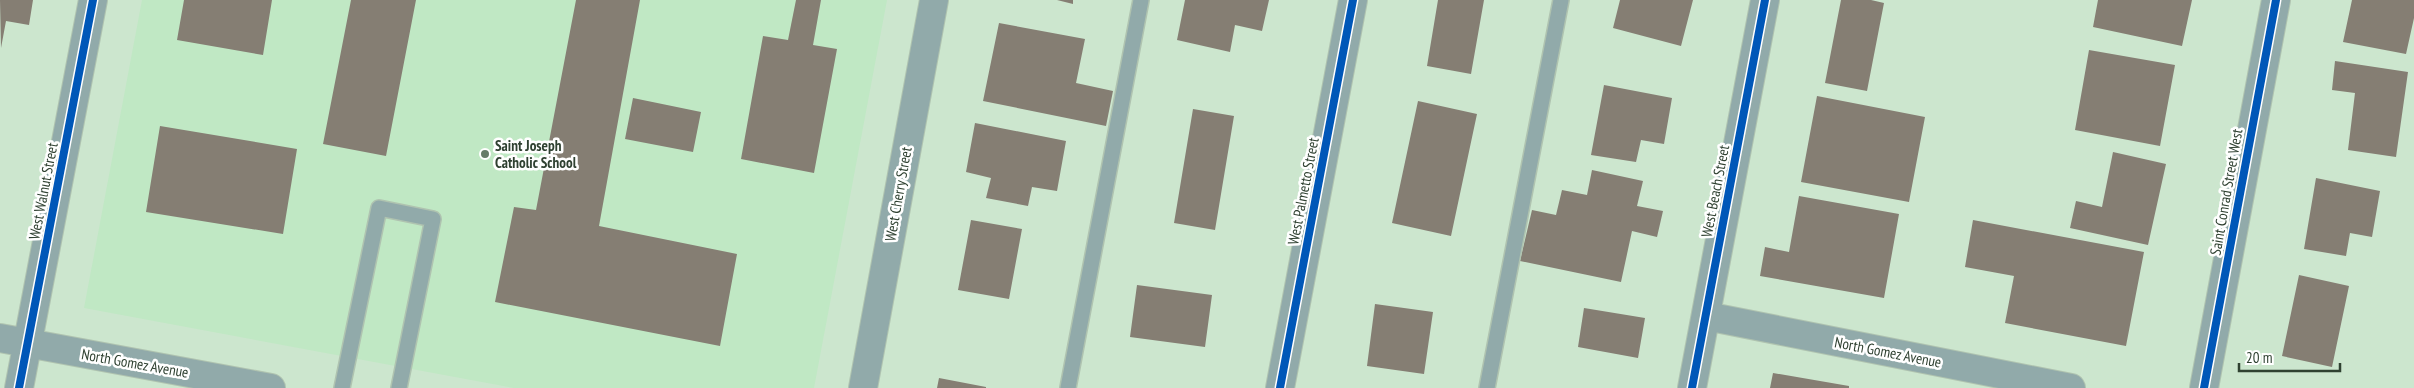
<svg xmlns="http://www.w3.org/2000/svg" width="2414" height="388" viewBox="0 0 2414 388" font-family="'PT Sans Narrow',sans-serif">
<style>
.built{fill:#c0e8c4}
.building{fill:#857e73}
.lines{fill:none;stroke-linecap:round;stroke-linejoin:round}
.lane-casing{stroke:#afc3b0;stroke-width:18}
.street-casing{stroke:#afc3b0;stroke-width:30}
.lane{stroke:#91aaaa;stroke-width:15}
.street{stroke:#91aaaa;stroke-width:28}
.cycleway-casing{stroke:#fff;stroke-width:11}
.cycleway{stroke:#0057b8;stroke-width:8}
.poi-dot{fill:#667b68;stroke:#fff;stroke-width:2}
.labels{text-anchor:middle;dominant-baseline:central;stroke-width:5;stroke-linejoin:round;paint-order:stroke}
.poi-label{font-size:15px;font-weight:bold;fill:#2f4131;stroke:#fff;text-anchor:start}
.street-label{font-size:15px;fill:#2f4131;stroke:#fff}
</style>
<rect width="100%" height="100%" fill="#cce6ce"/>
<path class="built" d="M142 0H887L814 388H514L84 308Z"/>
<path class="building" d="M0 0H33L29 25 6 21 1 48Z
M184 0H272L263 55 177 40Z
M351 0H416L386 156 323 144Z
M576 0H640L599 226 737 254 720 346 495 302 514 207 536 210Z
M796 0H821L813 45 837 49 814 173 741 159 763 36 788 40Z
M1057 0H1073V4Z
M1185 0H1269L1262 31 1235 25 1230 52 1177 40Z
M1438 0H1484L1471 74 1427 66Z
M1620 0H1693L1681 46 1613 28Z
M1841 0H1871L1884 3 1867 91 1825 83Z
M2098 0H2192L2182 46 2093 27Z
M2352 0H2414V18L2406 54 2343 42Z
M999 23 1085 39 1076 83 1113 91 1106 126 983 101Z
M2089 50 2175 65 2160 146 2075 130Z
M2335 61 2408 72 2396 157 2348 150 2355 93 2332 90Z
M1604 85 1672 98 1664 144 1641 140 1636 162 1591 155Z
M1817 96 1925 117 1909 202 1801 182Z
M633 98 701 112 693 152 625 139Z
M1418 101 1477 114 1451 236 1392 223Z
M1193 109 1234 116 1215 230 1174 223Z
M975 123 1066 141 1057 191 1032 187 1028 206 986 198 991 178 966 172Z
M160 126 297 149 283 234 146 212Z
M2113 152 2166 164 2148 245 2070 228 2076 201 2102 207Z
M1592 170 1643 181 1637 206 1663 211 1657 237 1632 231 1621 282 1520 261 1532 210 1556 215 1562 190 1587 195Z
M2316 178 2380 191 2372 237 2350 233 2346 256 2304 249Z
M1799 196 1899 214 1884 298 1760 276 1765 247 1789 252Z
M971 220 1022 229 1009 299 958 290Z
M1973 220 2144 252 2126 346 2005 323 2014 276 1965 267Z
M2299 275 2349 286 2332 367 2282 356Z
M1137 285 1212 295 1205 347 1130 337Z
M1375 304 1433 312 1424 374 1367 366Z
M1584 308 1645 318 1638 358 1578 347Z
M1773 373 1849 386V388H1770Z
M939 378 986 387V388H937Z"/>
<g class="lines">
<g class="lane-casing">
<path id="lane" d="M342 388 379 208 433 219 399 388
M1068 388 1141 0
M1487 388 1561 0"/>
</g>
<g class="street-casing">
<path id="street" d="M1706 316 2071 388
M0 338 271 388
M19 388 93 0
M863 388 934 0
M1280 388 1353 0
M1692 388 1765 0
M2204 388 2276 0"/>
</g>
<use href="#lane" class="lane"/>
<use href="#street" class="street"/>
<g class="cycleway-casing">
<path id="cycleway" d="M19 388 93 0
M1280 388 1353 0
M1692 388 1765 0
M2204 388 2276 0"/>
</g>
<use href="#cycleway" class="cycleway"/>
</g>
<circle class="poi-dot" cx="485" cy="154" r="5"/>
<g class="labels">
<g class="poi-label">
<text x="495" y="145">Saint Joseph<tspan x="495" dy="17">Catholic School</tspan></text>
</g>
<g class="street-label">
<text transform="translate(43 191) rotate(-79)">West Walnut Street</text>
<text transform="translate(1303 191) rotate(-79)">West Palmetto Street</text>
<text transform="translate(1715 191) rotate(-79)">West Beach Street</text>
<text transform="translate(2226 192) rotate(-80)">Saint Conrad Street West</text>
<text transform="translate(898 194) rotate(-80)">West Cherry Street</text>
<text transform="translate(1888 352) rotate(11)">North Gomez Avenue</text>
<text transform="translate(135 363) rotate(10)">North Gomez Avenue</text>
</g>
</g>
<path d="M2239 363v8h101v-8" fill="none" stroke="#2f4131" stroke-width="2.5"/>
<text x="2246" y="363" font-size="15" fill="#2f4131" stroke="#ffffff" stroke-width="4" paint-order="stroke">20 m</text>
</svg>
